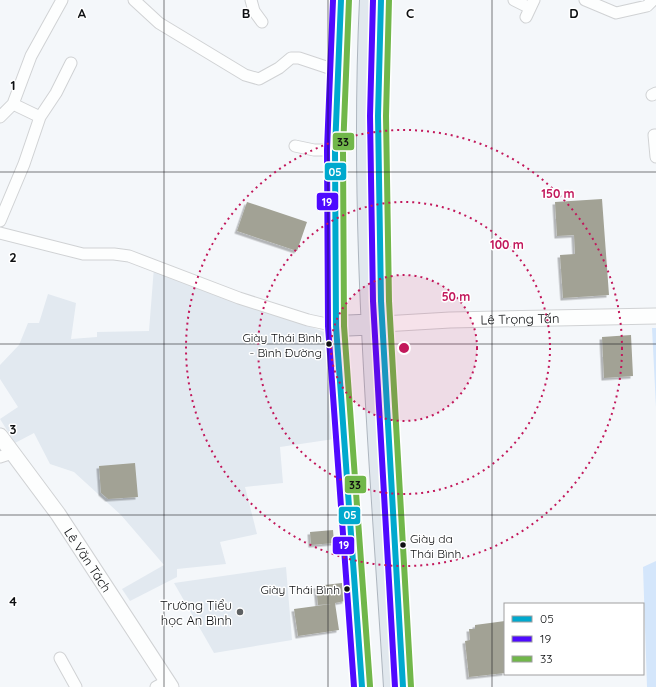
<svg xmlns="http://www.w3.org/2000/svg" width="656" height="687" viewBox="0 0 656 687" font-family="Quicksand,sans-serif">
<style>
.built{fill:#e2e9f0}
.green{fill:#d4e6fb}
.building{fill:#a2a295;filter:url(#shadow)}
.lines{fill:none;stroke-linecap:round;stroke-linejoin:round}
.street-casing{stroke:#d0d2d4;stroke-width:13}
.secondary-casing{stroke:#d0d2d4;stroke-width:17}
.highway-casing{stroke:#aeb6bf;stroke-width:22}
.street{stroke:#fdfefe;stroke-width:11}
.secondary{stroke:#fdfefe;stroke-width:15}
.highway{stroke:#e1e8ee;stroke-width:20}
.bus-1-casing{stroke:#fff;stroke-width:9}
.bus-2-casing{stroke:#fff;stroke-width:9}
.bus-3-casing{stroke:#fff;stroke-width:9}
.bus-1{stroke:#00a9ce;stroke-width:6}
.bus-2{stroke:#4f0aff;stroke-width:6}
.bus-3{stroke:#71b74a;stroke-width:6}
.grid{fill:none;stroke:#0e1012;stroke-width:1;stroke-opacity:0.55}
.ring{fill:none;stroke:#c2185b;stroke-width:2;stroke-dasharray:2 4}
.bus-dot{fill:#0e1012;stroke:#fff;stroke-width:1.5}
.poi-dot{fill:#5e6163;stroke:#fff;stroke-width:1.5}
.labels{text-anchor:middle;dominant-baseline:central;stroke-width:3;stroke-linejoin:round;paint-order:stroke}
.bus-label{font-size:12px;fill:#0e1012;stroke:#fff;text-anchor:end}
.street-label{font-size:13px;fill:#0e1012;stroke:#fff}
.poi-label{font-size:13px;fill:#0e1012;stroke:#fff;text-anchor:end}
.grid-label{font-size:13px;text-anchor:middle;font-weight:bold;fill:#0e1012;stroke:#fff;stroke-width:3;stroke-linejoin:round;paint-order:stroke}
.centre{fill:#c2185b;stroke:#fff;stroke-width:2}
.ring-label{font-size:12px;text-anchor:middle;font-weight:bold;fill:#c2185b;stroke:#fff;stroke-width:3;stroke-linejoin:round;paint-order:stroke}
.line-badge{stroke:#fff;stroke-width:1.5}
.badge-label{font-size:11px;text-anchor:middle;font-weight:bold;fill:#fff}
.pale-badge-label{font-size:11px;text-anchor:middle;font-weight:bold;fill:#111}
</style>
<defs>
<filter id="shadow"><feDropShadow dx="-2.5" dy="2.5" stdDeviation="0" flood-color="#0004"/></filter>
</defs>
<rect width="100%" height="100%" fill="#f4f7fa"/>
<path class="built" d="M154 267 327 333 334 439 280 447 283 483 245 487 257 534 220 542 226 564 177 569V577L130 601 122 589 164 565 121 515 74 472 50 464 34 433 15 443 0 419 18 407 0 379V365L19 345 28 323H39L48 294 76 303 71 339 97 337V332L149 331Z
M286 567 292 640 214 653 174 583Z"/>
<path class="green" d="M652 328H656V407Z
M656 561V687H647L643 567Z"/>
<path class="building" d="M602 199 609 295 563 298 560 255 575 254 574 235 557 236 555 202Z
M247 202 307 222 297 251 237 231Z
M631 335 633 376 604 378 602 337Z
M135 463 138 497 108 499 101 493 99 466Z
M333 530 334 543 311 545 310 532Z
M342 583 345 601 335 603 339 630 298 636 294 609 331 604 318 605 316 586Z
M505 621V673L469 677 465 641 470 640 469 629H475V625Z"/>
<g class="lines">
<g class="street-casing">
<path id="street" d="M134 0 159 23 245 75 259 79 279 68 291 58H299L338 71
M251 0 254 11 262 22
M514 0 530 8
M585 0 616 13 647 6 653 0
M526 17 534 0
M652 95 656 93
M0 117 13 104
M40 117 56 93 71 63
M656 135H654L656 157
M295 146 314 150H335
M0 221 24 164 40 117 13 104 31 56 62 0
M0 233 83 254H114L129 256 239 298 308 320 336 326
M0 457 12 453
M60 658 76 687
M156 687 167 681"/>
</g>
<g class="secondary-casing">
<g id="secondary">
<path id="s1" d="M383 324 450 320 656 316"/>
<path id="s2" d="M0 436 58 514 171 687"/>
</g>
</g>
<g class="highway-casing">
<path id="highway" d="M341 0 335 150 336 326 362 687
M370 0C359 229 380 458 394 687
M336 326 383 324"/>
</g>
<use href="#street" class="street"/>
<use href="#secondary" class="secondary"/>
<use href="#highway" class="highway"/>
<g class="bus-1-casing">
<path id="bus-1" d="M341 0 335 150 336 326 362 687
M381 0 378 116 381 301 403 687"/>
</g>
<g class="bus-2-casing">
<path id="bus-2" d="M333 0 327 150 328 326 354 687
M373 0 370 116 373 301 395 687"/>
</g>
<g class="bus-3-casing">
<path id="bus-3" d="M349 0 343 150 344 326 370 686
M389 0 386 116 389 301 411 687"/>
</g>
<use href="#bus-1" class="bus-1"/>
<use href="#bus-2" class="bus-2"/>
<use href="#bus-3" class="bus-3"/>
</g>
<path class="grid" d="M164 0V687M328 0V687M492 0V687M0 172H656M0 344H656M0 515H656"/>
<circle cx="404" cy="348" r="73" fill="#c2185b" fill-opacity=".12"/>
<g class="ring">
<circle cx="404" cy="348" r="73"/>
<circle cx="404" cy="348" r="146"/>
<circle cx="404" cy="348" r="218"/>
</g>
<g class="bus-dot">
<circle cx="329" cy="344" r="3.5"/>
<circle cx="403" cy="545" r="3.5"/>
<circle cx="347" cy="589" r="3.5"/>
</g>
<circle class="poi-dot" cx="240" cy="612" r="4"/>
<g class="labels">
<g class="bus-label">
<text x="322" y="337">Giày Thái Bình<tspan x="322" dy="15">- Bình Đường</tspan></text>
<text x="410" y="538" text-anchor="start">Giày da<tspan x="410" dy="15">Thái Bình</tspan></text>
<text x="340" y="589">Giày Thái Bình</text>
</g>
<g class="street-label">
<text stroke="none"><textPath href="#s1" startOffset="137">Lê Trọng Tấn</textPath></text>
<text stroke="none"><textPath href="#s2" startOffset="152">Lê Văn Tách</textPath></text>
</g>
<g class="poi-label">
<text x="232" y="605">Trường Tiểu<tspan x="232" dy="15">học An Bình</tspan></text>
</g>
</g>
<g class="grid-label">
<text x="82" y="18">A</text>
<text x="246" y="18">B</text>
<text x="410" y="18">C</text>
<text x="574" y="18">D</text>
<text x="13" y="90">1</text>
<text x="13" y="262">2</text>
<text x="13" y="434">3</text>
<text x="13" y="606">4</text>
</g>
<circle cx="404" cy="348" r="6" class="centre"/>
<g class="ring-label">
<text x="558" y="198">150 m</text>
<text x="507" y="249">100 m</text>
<text x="456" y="301">50 m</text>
</g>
<g class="line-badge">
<rect x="332" y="132" width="23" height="19" rx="4" fill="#71b74a"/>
<rect x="324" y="162" width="23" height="19" rx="4" fill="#00a9ce"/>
<rect x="316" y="192" width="23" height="19" rx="4" fill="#4f0aff"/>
<rect x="344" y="475" width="23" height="19" rx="4" fill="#71b74a"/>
<rect x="338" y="506" width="23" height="19" rx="4" fill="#00a9ce"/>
<rect x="332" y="536" width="23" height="19" rx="4" fill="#4f0aff"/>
</g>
<g class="badge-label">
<text x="335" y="176">05</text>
<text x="327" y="206">19</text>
<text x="350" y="519">05</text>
<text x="344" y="549">19</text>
</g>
<g class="pale-badge-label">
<text x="343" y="146">33</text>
<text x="355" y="489">33</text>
</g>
<rect x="504" y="603" width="140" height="72" fill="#ffffff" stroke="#9f9fa0"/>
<rect x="512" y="616" width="20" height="6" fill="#00a9ce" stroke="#9f9fa0"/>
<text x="540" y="623" font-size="12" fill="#0e1012">05</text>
<rect x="512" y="636" width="20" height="6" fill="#4f0aff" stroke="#9f9fa0"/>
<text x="540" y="643" font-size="12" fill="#0e1012">19</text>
<rect x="512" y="656" width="20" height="6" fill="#71b74a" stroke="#9f9fa0"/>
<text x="540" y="663" font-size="12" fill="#0e1012">33</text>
</svg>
